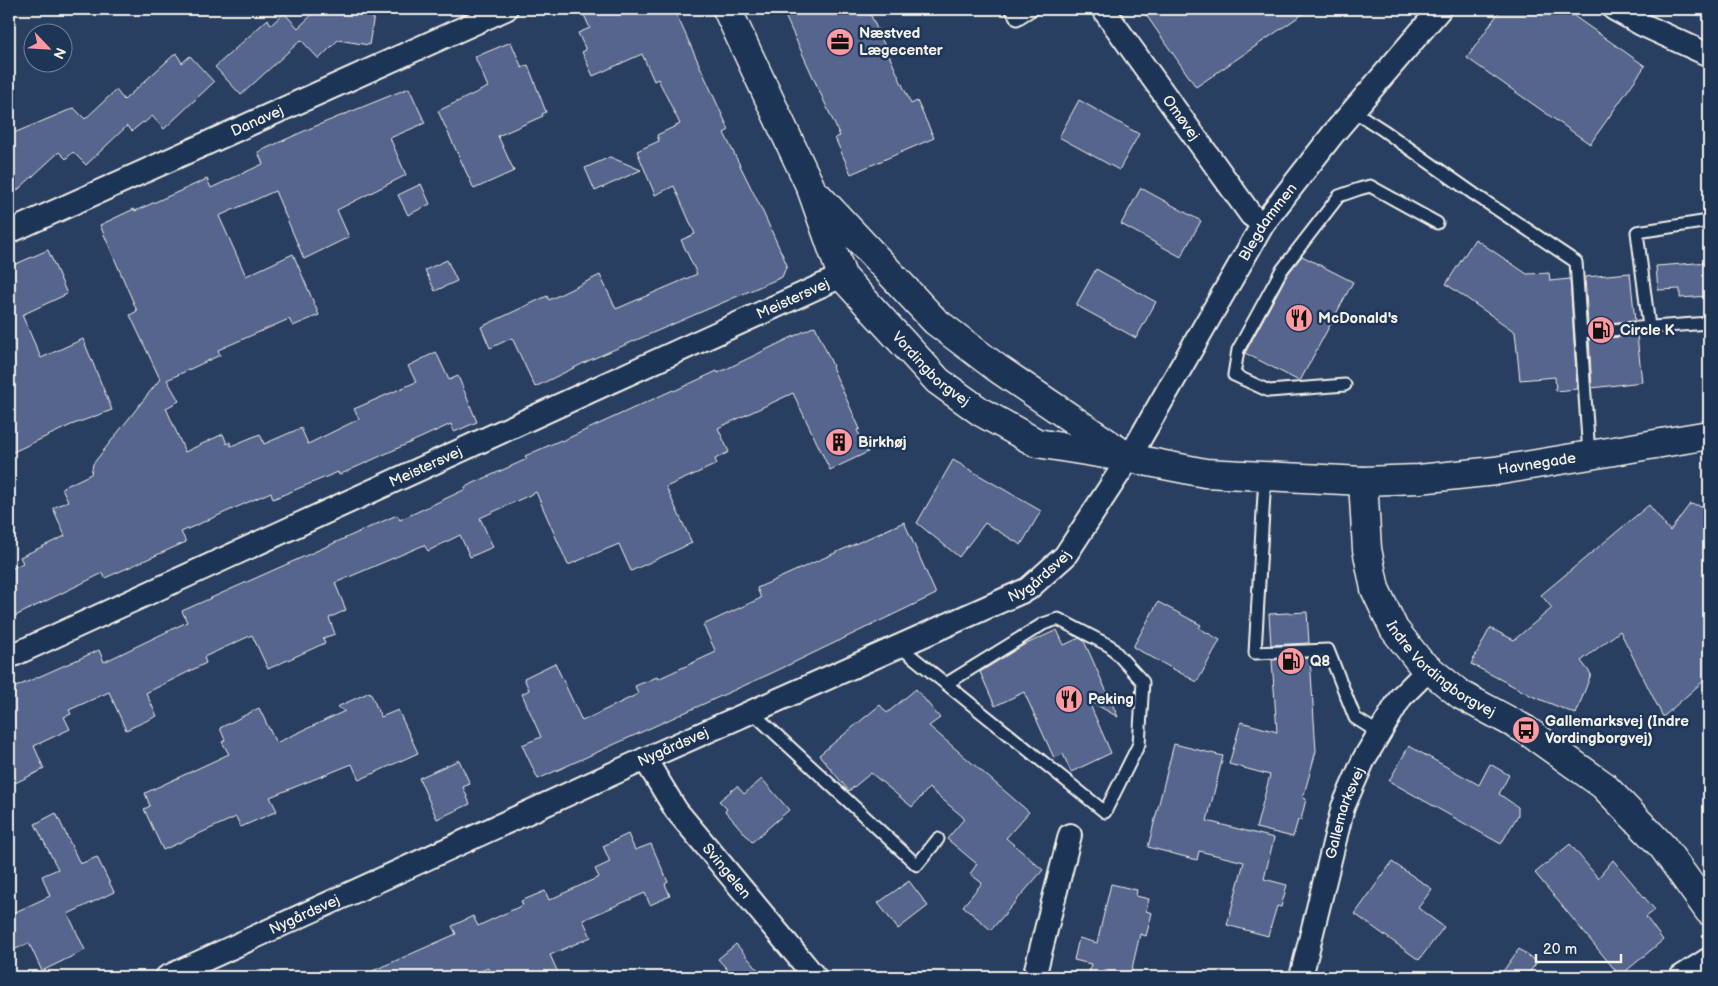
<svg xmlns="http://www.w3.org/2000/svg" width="1718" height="986" viewBox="0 0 1718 986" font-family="'Balsamiq Sans',sans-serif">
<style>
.built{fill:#374a6f}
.building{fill:#57658d;stroke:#f4f1e8}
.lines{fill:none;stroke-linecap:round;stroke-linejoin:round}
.service-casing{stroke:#f4f1e8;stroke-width:15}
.minor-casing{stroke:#f4f1e8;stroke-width:26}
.tertiary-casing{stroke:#f4f1e8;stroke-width:31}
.secondary-casing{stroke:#f4f1e8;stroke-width:31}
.service{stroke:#1d3557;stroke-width:11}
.minor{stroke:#1d3557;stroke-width:22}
.tertiary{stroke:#1d3557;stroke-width:28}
.secondary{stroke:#1d3557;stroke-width:28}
.labels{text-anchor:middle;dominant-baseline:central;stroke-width:5;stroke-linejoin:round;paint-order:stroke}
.poi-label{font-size:15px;font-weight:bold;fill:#f4f1e8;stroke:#1d3557;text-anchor:start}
.street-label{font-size:15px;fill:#f4f1e8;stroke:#1d3557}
</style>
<rect width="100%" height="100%" fill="#293f62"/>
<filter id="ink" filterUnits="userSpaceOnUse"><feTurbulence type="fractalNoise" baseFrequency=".02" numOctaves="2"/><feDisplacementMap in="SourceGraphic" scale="10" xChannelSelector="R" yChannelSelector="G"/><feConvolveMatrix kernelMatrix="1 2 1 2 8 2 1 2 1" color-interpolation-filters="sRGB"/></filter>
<g filter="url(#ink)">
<path class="built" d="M1676 9H1709V21Z"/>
<path class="building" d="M318 9H375L369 45 338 40 319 59 301 40 241 95 215 67 268 19 271 25 284 13 298 28Z
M597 9H674L729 130 724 133 762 210 787 265 782 277 590 360 535 387 512 338 490 348 481 327 547 296 549 300 600 275 616 309 697 274 681 240 695 234 674 186 655 195 637 151 659 141 657 135 680 124 658 79 654 81 642 54 593 76 582 52 586 50 578 33 590 28 584 15Z
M782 9H868L911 104 917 101 934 138 851 174 835 138 840 136Z
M1142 9H1310L1196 87Z
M1501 9H1564L1645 66 1590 144 1467 58Z
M511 42 522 68 528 65 546 112 542 114 543 116 498 136 514 171 474 189 438 111 488 87 475 57Z
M176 53 182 63 190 56 214 82 164 129 152 116 144 123 143 122 132 131 127 126 86 165 73 152 66 159 59 152 9 198V135L74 108 85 119 116 90 124 100Z
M409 88 425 123 390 138 406 175 337 210 349 237 304 259 275 191 219 216 246 276 293 254 319 315 293 326 289 319 218 350 220 355 167 380 179 401 166 408 185 452 223 434 227 444 230 442 231 446 260 434 264 444 301 428 308 444 359 419 354 409 416 382 408 366 436 352 449 380 458 376 477 422 454 432 451 424 339 475 338 472 273 499 271 492 181 532 186 542 105 578 103 573 9 619V570L23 563 20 557 65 536 53 508 68 501 62 488 91 474 93 464 160 379 130 315 137 311 100 225 134 209 135 211 207 179 211 188 263 164 258 152 311 128Z
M1079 100 1139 134 1119 170 1059 137Z
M610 157 641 170 595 191 585 168Z
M421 184 430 204 408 215 398 195Z
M1141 188 1201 221 1181 257 1121 224Z
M1475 239 1527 274 1549 273 1550 281 1570 279 1577 389 1556 391 1555 377 1520 380 1515 332 1446 284Z
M48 250 67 294 22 315 41 358 83 339 112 410 71 425 9 454V267Z
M1302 256 1353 282 1300 381H1299L1245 353 1287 275Z
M447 260 457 281 435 291 425 270Z
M1709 262V296L1680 298V289L1658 290 1656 266Z
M1096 269 1156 302 1136 338 1076 305Z
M1630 273 1635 321 1588 324 1585 277Z
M815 326 833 366 832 367 860 429 857 430 868 452 830 470 793 393 718 428 729 452 715 459 717 464 666 487 692 543 631 571 619 544 568 565 536 492 480 518 493 547 470 557 460 535 428 551 424 545 335 583 346 610 329 618 335 634 323 638 325 643 268 669 252 635 204 657 206 663 146 693 157 716 126 730 109 692 69 710 71 714 64 717 70 729 34 746 44 769 9 786V690L99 650 104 662 187 622 182 611 397 515 400 520 466 489 465 487 527 459 525 456 561 440 562 441 673 390 674 391 717 371 718 373Z
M1637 336 1642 382 1592 388 1589 339Z
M953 460 1041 511 1021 545 985 523 959 557 917 523Z
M1690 504 1709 507V676L1663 717 1620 631 1581 661 1591 674 1576 714 1532 696 1471 664 1490 628 1514 640 1552 608 1541 595 1649 505 1670 531Z
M904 522 936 594 774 672 538 779 522 745 541 737 522 694 529 690 524 678 555 663 582 721 638 694 635 686 657 677 658 679 716 652 703 625 761 598 757 588Z
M1158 602 1201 625 1199 628 1220 640 1197 682 1133 647Z
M1307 612 1309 643 1271 645 1269 614Z
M1057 630 1064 645 1079 638 1084 641 1118 717 1088 700 1111 753 1071 772 1063 754 1054 758 1024 692 995 706 980 672 1022 646Z
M1310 658 1316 751 1303 798 1306 799 1301 820H1298L1293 837 1256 828 1270 775 1229 764 1241 722 1277 732 1272 660Z
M916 689 940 718 929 726 1029 812 1006 838 1043 870 991 930 963 906 982 883 970 874 977 864 947 839 964 819 963 817 929 788 912 807 871 773 849 791 819 755 880 705 887 713Z
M370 692 381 717 398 710 418 753 359 780 352 764 270 797 277 811 241 827 236 817 163 850 144 809 150 806 145 793 229 754 222 742 225 740 220 728 259 708 276 743 345 711 337 707Z
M1174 744 1223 756 1207 821 1274 838 1264 879 1287 885 1281 907 1277 906 1268 936 1227 925 1244 862 1199 851 1197 860 1148 847Z
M1409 746 1479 785 1490 764 1509 775 1499 794 1518 807V815L1501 844 1389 781Z
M459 760 470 784 463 787 470 804 437 819 419 778Z
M762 779 789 810 752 842 725 811 727 809 719 801 737 786 744 794Z
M56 813 80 864 97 857 114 892 68 914 85 950 42 971 29 943 9 952V915L50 896 42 876 58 869 35 824Z
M628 834 635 850 651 844 668 882 665 884 670 896 650 905 645 893 583 920 591 937 550 955 560 977H492L488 968 468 977H359L456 934 452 926 473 916 478 926 523 905 521 901 545 891 549 900 599 877 595 869 610 862 603 846Z
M1570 844 1598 878 1613 860 1655 910 1646 917 1663 940 1620 976 1535 873Z
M1392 862 1432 889 1418 908 1444 927 1419 960 1355 914Z
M909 881 928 906 898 929 878 903Z
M1111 884 1137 890 1136 896 1149 899 1146 911 1152 913 1146 936 1140 934 1130 977H1088L1091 964 1074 960 1079 938 1097 943Z
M736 944 764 977H734L718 959Z
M1519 949 1537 962 1526 977H1499Z"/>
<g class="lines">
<g class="service-casing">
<path id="service" d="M1011 9 1017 19 1033 9
M1352 110 1383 130 1474 194 1576 262 1589 455
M1649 327 1637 232 1709 221
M1581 332 1709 323
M1345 385 1269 391 1234 375 1238 350 1281 271 1339 196 1359 189 1370 186 1437 223
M1265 476 1255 653 1328 650 1355 718 1379 733
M899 646 1105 812 1139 744 1143 682 1110 646 1058 619 1043 624 946 684
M752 712 917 865 938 839"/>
</g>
<g class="minor-casing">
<g id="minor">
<path id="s1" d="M1103 9 1251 215 1263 224"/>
<path d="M1614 9 1641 24 1709 55"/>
<path id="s2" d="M9 232 506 9"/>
<path id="s3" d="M9 657 842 276"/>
<path id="s4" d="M645 759 676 810 815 977"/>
<path id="s5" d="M167 977 645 759 1028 589 1065 556 1129 458 1263 224 1333 134 1440 9"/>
<path d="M1034 977 1070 835"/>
<path id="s6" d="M1301 977 1343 807 1364 759 1401 697 1429 669"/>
<path d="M1681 977 1709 959"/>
</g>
</g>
<g class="tertiary-casing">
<g id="tertiary">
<path id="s7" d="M727 9 811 188 842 276 938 381 981 412 1037 443 1129 458 1205 473 1363 481"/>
<path d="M819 197 935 321 997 368 1122 453"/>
</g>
</g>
<g class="secondary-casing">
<g id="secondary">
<path id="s8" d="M1709 435 1495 471 1419 479 1363 481 1367 549 1375 589 1394 629 1420 662 1461 695 1526 730 1603 785 1663 847 1709 911"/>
</g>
</g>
<use href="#service" class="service"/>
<use href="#minor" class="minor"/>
<use href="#tertiary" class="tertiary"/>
<use href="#secondary" class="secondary"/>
</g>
</g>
<defs>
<g id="office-disc" transform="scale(1.4375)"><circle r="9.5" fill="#ff9aa2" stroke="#1d3557"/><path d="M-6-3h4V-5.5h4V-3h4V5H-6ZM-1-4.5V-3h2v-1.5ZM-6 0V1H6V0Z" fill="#111"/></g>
<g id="restaurant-disc" transform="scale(1.4375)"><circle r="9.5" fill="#ff9aa2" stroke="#1d3557"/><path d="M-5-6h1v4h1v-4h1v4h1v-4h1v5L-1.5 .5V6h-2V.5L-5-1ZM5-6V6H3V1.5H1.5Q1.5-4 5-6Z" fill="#111"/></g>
<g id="fuel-disc" transform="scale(1.4375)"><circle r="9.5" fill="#ff9aa2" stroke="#1d3557"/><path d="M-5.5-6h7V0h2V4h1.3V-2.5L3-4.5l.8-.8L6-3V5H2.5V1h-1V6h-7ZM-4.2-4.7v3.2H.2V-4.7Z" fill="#111"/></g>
<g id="building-disc" transform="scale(1.4375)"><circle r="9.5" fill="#ff9aa2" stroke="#1d3557"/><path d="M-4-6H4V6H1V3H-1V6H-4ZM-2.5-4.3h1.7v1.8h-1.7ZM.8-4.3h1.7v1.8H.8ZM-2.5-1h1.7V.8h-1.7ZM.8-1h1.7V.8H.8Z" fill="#111"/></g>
<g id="bus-disc" transform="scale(1.4375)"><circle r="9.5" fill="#ff9aa2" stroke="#1d3557"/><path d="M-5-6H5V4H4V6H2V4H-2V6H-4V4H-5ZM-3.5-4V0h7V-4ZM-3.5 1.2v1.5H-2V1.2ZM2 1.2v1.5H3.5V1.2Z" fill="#111"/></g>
</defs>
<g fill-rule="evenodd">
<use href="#office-disc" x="840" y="42"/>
<use href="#restaurant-disc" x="1299" y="318"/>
<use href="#fuel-disc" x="1601" y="330"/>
<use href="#building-disc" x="839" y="442"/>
<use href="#fuel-disc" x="1291" y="661"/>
<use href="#restaurant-disc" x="1069" y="699"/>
<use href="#bus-disc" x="1526" y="730"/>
</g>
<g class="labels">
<g class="poi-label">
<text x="859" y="33">Næstved<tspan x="859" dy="17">Lægecenter</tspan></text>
<text x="1318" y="318">McDonald's</text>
<text x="1620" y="330">Circle K</text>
<text x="858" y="442">Birkhøj</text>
<text x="1310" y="661">Q8</text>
<text x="1088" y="699">Peking</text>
<text x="1545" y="721">Gallemarksvej (Indre<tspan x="1545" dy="17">Vordingborgvej)</tspan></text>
</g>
<g class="street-label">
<text stroke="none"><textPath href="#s1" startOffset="134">Omøvej</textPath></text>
<text stroke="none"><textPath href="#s2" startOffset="272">Danavej</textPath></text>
<text stroke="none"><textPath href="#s5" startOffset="1385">Blegdammen</textPath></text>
<text stroke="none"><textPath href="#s3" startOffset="862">Meistersvej</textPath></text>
<text stroke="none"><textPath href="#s7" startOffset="420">Vordingborgvej</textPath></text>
<text transform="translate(1537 464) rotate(-9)">Havnegade</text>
<text stroke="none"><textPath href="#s3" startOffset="458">Meistersvej</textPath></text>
<text stroke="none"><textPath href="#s5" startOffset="961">Nygårdsvej</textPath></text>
<text stroke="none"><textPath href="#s8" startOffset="565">Indre Vordingborgvej</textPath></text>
<text stroke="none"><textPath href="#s5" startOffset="556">Nygårdsvej</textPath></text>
<text stroke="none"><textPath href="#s6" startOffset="170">Gallemarksvej</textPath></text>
<text stroke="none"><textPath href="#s4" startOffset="139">Svingelen</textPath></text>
<text stroke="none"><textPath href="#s5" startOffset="151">Nygårdsvej</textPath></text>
</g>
</g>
<rect width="1718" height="986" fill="none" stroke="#1d3557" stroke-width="30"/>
<rect x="15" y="15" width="1688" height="956" fill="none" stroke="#f4f1e8" stroke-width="2" filter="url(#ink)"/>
<g transform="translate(48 48) rotate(115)"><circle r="24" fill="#1d3557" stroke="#738091"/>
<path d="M0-4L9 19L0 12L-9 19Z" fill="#ff9aa2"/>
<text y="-8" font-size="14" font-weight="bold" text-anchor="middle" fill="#f4f1e8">N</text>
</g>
<path d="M1536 954v8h85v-8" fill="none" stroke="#f4f1e8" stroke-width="2.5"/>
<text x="1543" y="954" font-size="15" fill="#f4f1e8" stroke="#1d3557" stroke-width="4" paint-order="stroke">20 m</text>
</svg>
